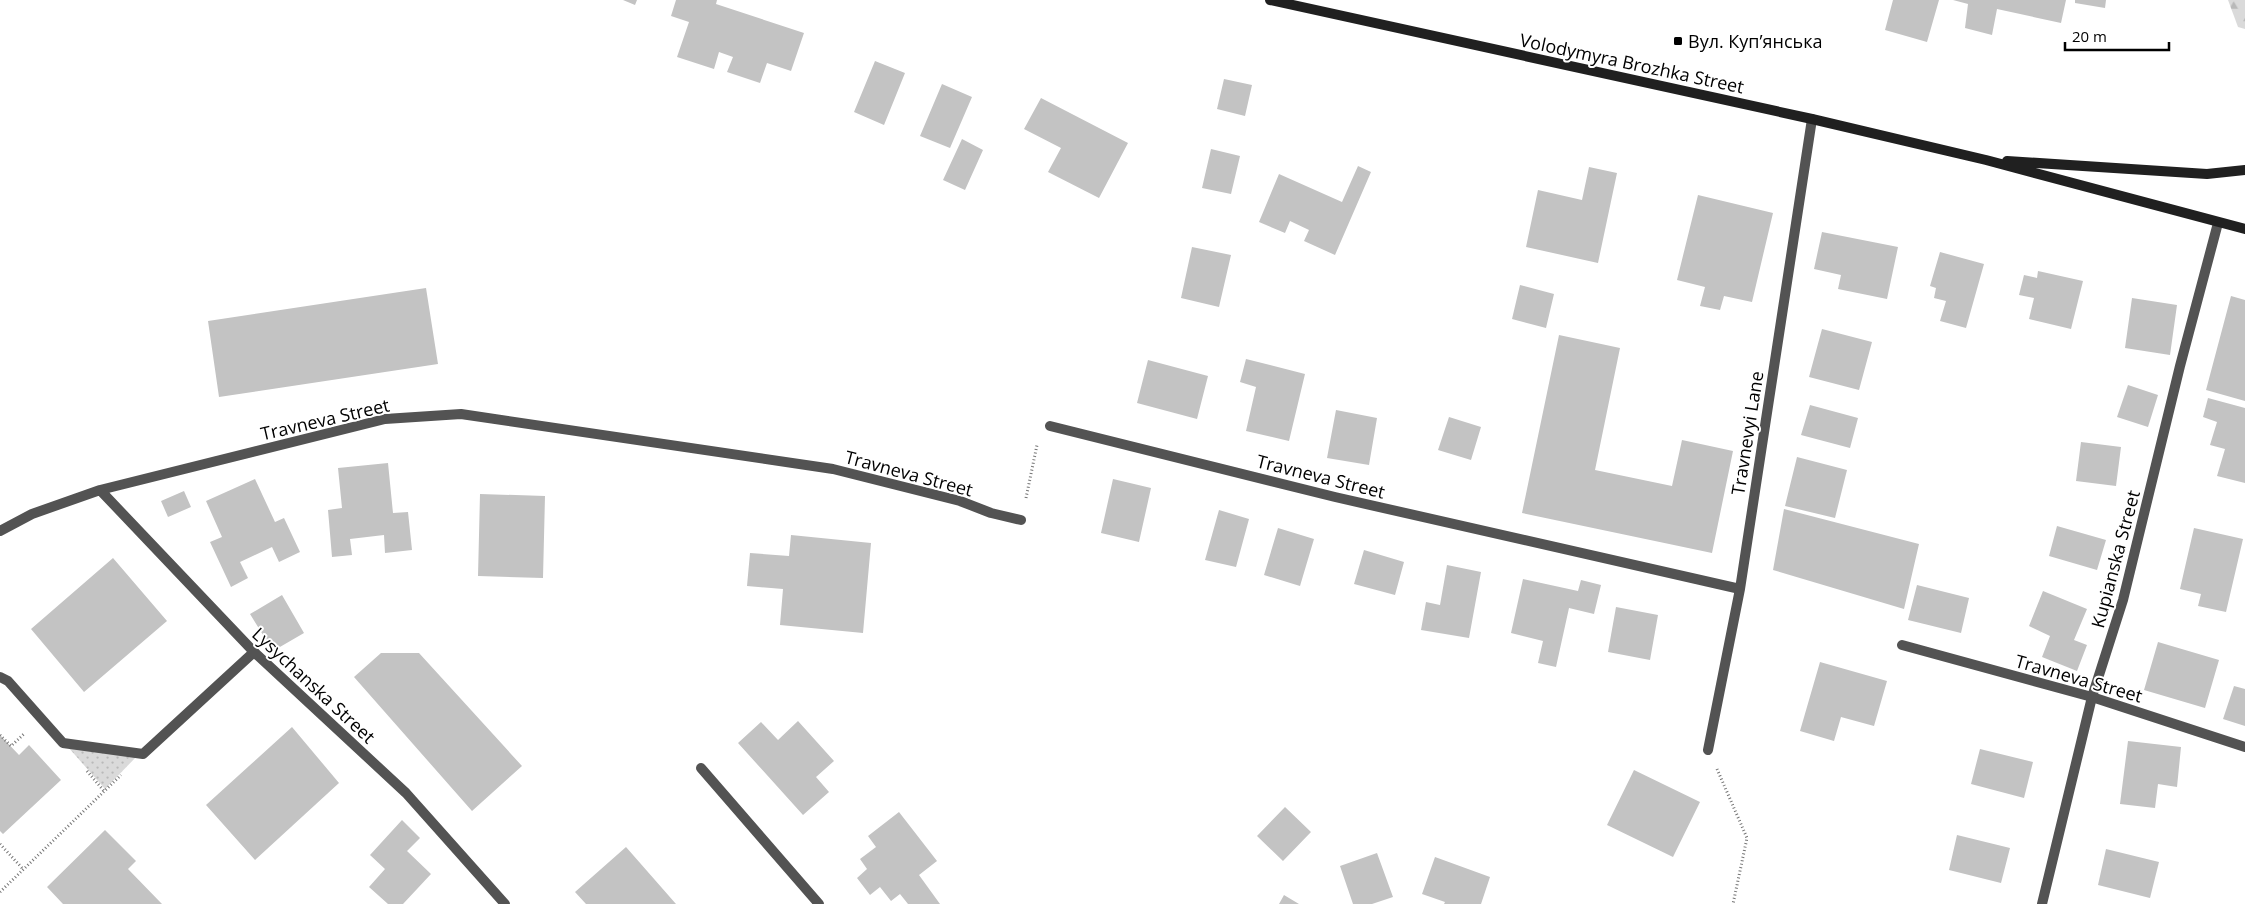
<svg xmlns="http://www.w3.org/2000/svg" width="2245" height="904" viewBox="0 0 2245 904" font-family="'Open Sans',sans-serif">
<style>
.grass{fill:url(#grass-dots)}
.forest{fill:url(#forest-firs)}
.building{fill:#c3c3c3}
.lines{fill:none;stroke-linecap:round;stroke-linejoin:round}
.path{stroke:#757575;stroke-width:3;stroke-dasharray:1 2.5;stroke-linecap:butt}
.service{stroke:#535353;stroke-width:10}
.minor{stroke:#535353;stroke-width:10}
.secondary{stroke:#202020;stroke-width:10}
.poi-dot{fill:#000;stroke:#fff;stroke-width:2}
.labels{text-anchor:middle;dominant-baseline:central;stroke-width:4;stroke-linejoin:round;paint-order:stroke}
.poi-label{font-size:18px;fill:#000;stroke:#fff;text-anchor:start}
.street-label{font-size:18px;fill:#000;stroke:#fff}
</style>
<defs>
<pattern id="grass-dots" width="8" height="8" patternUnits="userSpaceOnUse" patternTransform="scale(1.25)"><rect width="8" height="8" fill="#dadada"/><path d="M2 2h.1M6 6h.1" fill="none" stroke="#b9b9b9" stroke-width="1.8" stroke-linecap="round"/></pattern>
<pattern id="forest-firs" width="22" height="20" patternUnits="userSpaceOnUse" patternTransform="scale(1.25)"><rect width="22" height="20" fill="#dadada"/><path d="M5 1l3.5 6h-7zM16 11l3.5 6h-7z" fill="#b9b9b9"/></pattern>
</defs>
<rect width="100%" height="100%" fill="#fff"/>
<path class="grass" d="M68 747 138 755 105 789Z"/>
<path class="forest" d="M2228 0H2245V29L2238 27Z"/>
<path class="building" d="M623 0H637L635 5Z
M676 0H717L716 4 804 33 791 71 767 63 760 83 727 72 733 57 719 52 714 69 677 57 689 22 671 16Z
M1893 0H1939L1927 42 1885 30Z
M1953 0H2066L2061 23 1997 9 1992 35 1965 28 1968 4Z
M2075 0H2106L2105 8 2075 3Z
M875 61 905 73 884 125 854 112Z
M1224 79 1252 85 1245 116 1217 109Z
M942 84 972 97 950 148 920 136Z
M1041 98 1128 143 1099 198 1048 172 1061 148 1024 129Z
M962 139 983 150 965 190 943 180Z
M1211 149 1240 156 1231 194 1202 188Z
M1358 166 1371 172 1335 255 1304 241 1309 230 1290 221 1285 233 1259 222 1279 174 1342 202Z
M1589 167 1617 173 1598 263 1526 247 1538 190 1582 200Z
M1698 195 1773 213 1752 302 1724 296 1720 310 1700 306 1705 287 1677 280Z
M1822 232 1898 247 1887 299 1838 289 1841 275 1814 269Z
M1192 247 1231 255 1219 307 1181 298Z
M1940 252 1984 264 1966 328 1940 321 1946 301 1934 298 1936 288 1930 286Z
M2038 271 2083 281 2071 329 2029 319 2034 298 2019 295 2024 275 2037 278Z
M1520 285 1554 294 1546 328 1512 319Z
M426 288 438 364 219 397 208 321Z
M2231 296 2245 300V401L2206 390Z
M2132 298 2177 305 2170 355 2125 348Z
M1822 329 1872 342 1859 390 1809 377Z
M1559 335 1620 348 1595 470 1672 486 1682 440 1733 451 1712 553 1522 513Z
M1246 359 1305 374 1289 441 1246 431 1256 387 1240 382Z
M1148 360 1208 376 1197 419 1137 403Z
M2128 385 2158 395 2148 427 2117 417Z
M2208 398 2245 408V483L2217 476 2225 449 2210 445 2217 422 2203 417Z
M1810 405 1858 418 1850 448 1801 435Z
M1336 410 1377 418 1369 465 1327 458Z
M1449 417 1481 427 1471 460 1438 450Z
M2081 442 2121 447 2116 486 2076 481Z
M1797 457 1847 470 1835 518 1785 506Z
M388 463 393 513 408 512 412 550 385 553 384 535 350 539 352 555 332 557 328 510 342 508 338 468Z
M255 479 275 522 284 518 300 552 279 562 272 547 240 562 248 578 231 587 210 542 222 537 206 501Z
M1113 479 1151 488 1139 542 1101 533Z
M184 491 191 507 168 517 161 501Z
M480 494 545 496 543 578 478 576Z
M1784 509 1919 544 1904 609 1773 570Z
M1219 510 1249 519 1236 567 1205 560Z
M2057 526 2106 540 2097 570 2049 556Z
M1278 528 1314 539 1300 586 1264 575Z
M2194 528 2243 539 2226 612 2198 606 2201 594 2180 589Z
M791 535 871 543 863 633 780 625 783 589 747 586 750 553 789 556Z
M1364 550 1404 562 1395 595 1354 584Z
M113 558 167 621 84 692 31 629Z
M1447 565 1481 572 1469 638 1421 630 1426 602 1440 605Z
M1523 579 1578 591 1581 580 1601 585 1594 614 1569 608 1556 667 1538 663 1543 641 1511 633Z
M1917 585 1969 598 1961 633 1908 620Z
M2043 591 2087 609 2074 640 2087 645 2077 671 2042 657 2050 636 2029 626Z
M282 595 304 633 273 651 250 614Z
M1616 607 1658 615 1650 660 1608 652Z
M2158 642 2219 660 2205 708 2144 690Z
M381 653H419L522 766 472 811 354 677Z
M1820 662 1887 681 1874 726 1841 717 1834 741 1800 731Z
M2234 686 2245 689V726L2223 719Z
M798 721 834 761 816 777 829 792 803 815 738 743 761 722 778 740Z
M292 727 339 783 255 860 206 805Z
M0 735 19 755 29 745 61 780 3 834 0 831Z
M2128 741 2181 747 2177 787 2158 784 2155 808 2120 804Z
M1980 749 2033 762 2024 798 1971 784Z
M1634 770 1700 802 1673 857 1607 825Z
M1285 807 1311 832 1283 861 1257 836Z
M899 812 937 861 919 875 940 904H908L900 894 891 901 880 887 870 895 857 878 867 869 860 859 876 847 868 836Z
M402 820 420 838 407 851 431 874 403 904H388L369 887 385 869 370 855Z
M105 830 136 861 128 869 162 904H63L47 887Z
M1957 835 2010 848 2001 883 1949 870Z
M626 847 676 904H586L575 892Z
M2106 849 2159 862 2150 898 2098 885Z
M1377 853 1393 897 1372 904H1353L1340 866Z
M1435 857 1490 877 1481 904H1444L1445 902 1422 894Z
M1284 895 1299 904H1279Z"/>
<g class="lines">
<path class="path" d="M1026 498 1037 445
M0 735 11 746 25 733
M1717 769 1747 838 1733 904
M87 771 104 791
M0 844 23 869
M0 892 121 775"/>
<path class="service" d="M0 677 8 681 63 743 143 754 254 652
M701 768 819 904"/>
<path class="minor" d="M1050 426 1335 497 1740 589
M100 490 254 652 406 793 505 904
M0 531 32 514 100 490 385 419 461 414 833 469 960 501 991 513 1021 520
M1902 645 2092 697 2245 747
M1708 750 1740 589 1812 119
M2042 904 2092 697 2123 600 2180 366 2218 223"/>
<path class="secondary" d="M1270 0 1812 119 1986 160 2245 229
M2007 161 2207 174 2245 170"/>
</g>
<rect class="poi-dot" x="1673" y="36" width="10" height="10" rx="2.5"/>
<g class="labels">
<g class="poi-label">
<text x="1688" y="41">Вул. Куп’янська</text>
</g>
<g class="street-label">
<text transform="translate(1632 63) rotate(12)">Volodymyra Brozhka Street</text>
<text transform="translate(325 419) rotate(-13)">Travneva Street</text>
<text transform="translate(1747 433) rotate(-81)">Travnevyi Lane</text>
<text transform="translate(909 473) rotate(15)">Travneva Street</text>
<text transform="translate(1321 476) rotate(14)">Travneva Street</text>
<text transform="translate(2115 559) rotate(-75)">Kupianska Street</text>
<text transform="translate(2079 678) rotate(16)">Travneva Street</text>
<text transform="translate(314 685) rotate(43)">Lysychanska Street</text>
</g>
</g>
<path d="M2065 42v8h104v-8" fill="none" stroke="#000000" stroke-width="2.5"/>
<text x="2072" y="42" font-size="15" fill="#000000" stroke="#ffffff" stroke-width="4" paint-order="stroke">20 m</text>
</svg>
